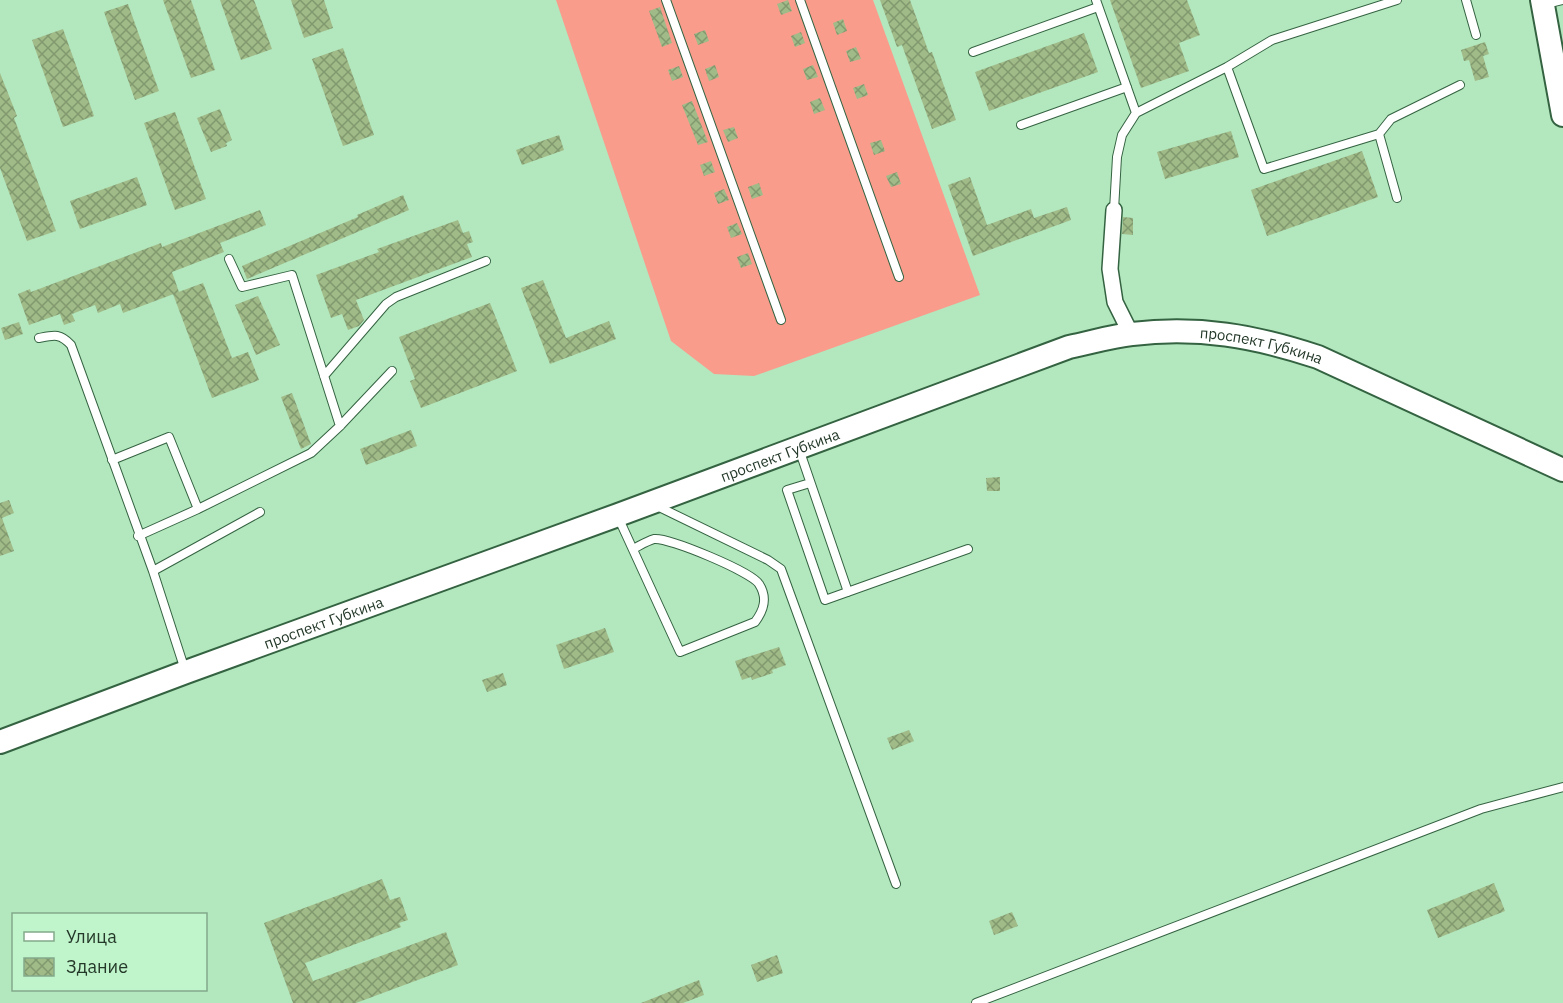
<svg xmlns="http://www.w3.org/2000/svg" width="1563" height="1003" viewBox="0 0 1563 1003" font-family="'IBM Plex Sans',sans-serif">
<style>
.garden{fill:#f99c8c}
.building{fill:url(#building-cross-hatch)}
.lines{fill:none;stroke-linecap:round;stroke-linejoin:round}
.lane-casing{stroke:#346341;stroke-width:10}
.street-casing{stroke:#346341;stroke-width:18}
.secondary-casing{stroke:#346341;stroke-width:26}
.lane{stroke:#fff;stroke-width:8}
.street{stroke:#fff;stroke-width:15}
.secondary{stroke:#fff;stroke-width:22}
.labels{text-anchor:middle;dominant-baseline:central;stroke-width:5;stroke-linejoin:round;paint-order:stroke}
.street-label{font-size:15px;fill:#243929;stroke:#c0f4cb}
</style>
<defs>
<pattern id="building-cross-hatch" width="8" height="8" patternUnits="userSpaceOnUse" patternTransform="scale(1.5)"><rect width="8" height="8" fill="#a0bb88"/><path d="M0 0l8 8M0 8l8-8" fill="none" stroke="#82996f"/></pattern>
</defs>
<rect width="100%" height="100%" fill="#b3e7be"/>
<path class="garden" d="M556 0H873L980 295 754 376 714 374 671 341Z"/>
<path class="building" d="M163 0H191L215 70 191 78Z
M220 0H254L272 49 241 60Z
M291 0H324L333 28 304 38Z
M788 0 792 11 781 15 777 4Z
M880 0H910L929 53 932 52 956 120 932 129 902 45 897 47Z
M1110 0H1187L1200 35 1179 43 1189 71 1141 88Z
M128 4 159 91 135 100 104 12Z
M660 7 672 43 662 47 649 11Z
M843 19 847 31 837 35 833 23Z
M63 29 94 116 63 127 32 40Z
M705 30 709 41 698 45 694 34Z
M801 32 805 43 795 47 791 36Z
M1084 33 1098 72 989 111 975 72Z
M1485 42 1489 54 1483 56 1489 77 1475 81 1469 60 1464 61 1461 50Z
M856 47 861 59 850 62 846 51Z
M343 48 374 135 343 146 312 59Z
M715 65 719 77 709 81 705 69Z
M813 65 818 77 807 80 803 69Z
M679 66 683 77 672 81 668 70Z
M0 73 17 116 14 118 56 231 27 241 0 168Z
M864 84 868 95 857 99 853 88Z
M820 98 825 110 814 114 810 102Z
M692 101 708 142 698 145 682 105Z
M220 109 232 140 226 143 227 146 211 152 197 118Z
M175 112 206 199 175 210 144 123Z
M734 127 738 138 728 142 723 130Z
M1231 131 1239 157 1165 179 1157 152Z
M559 135 564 150 522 165 516 150Z
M881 140 885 151 874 155 870 143Z
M1362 151 1378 197 1267 236 1251 190Z
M711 161 715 172 704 176 700 165Z
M897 172 901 184 891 187 886 176Z
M137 177 147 205 80 229 70 201Z
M970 177 987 225 1031 209 1034 218 1067 207 1071 220 973 256 948 185Z
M759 183 763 195 752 199 748 187Z
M724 189 729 200 718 204 714 193Z
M403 195 409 210 247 279 242 266 358 217 357 215Z
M260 210 266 225 220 243 224 252 172 272 179 292 123 313 120 304 98 313 95 305 72 314 75 321 64 325 60 314 29 325 18 294 30 289 31 292 161 243 162 247Z
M1123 217 1133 218V235L1122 234Z
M458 220 463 233 469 231 473 242 467 244 472 257 356 300 364 320 359 326 348 330 342 314 331 318 316 275 379 252 377 249Z
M737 223 742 234 731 238 727 227Z
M748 253 752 264 741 268 737 257Z
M543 280 566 338 609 321 616 339 550 364 521 288Z
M203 283 232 358 248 352 259 380 212 398 173 294Z
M258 296 280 345 256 355 235 305Z
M490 303 517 371 421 408 410 381 415 379 399 337Z
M19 322 23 334 5 340 1 328Z
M292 393 311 444 301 449 281 397Z
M411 430 417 446 366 465 360 449Z
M1000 477V491H987L986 478Z
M9 500 14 513 2 518 14 551 0 556V503Z
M605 628 614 652 564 669 556 645Z
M779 647 786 665 772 670 773 673 752 680 751 677 742 680 735 661Z
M503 673 507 685 487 692 482 680Z
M909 730 914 741 892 750 887 738Z
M382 879 390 900 400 897 408 920 399 923 401 927 305 963 313 981 446 932 458 965 356 1003H293L264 923Z
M1494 883 1505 911 1438 938 1427 910Z
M1012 912 1018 926 994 935 989 921Z
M777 955 783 973 757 982 751 965Z
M699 980 704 995 683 1003H641Z"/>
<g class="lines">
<g class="lane-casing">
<path id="lane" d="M666 0 781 320
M800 0 899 277
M1096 0 1136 113
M1466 0 1476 35
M1546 4 1562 0
M973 52 1098 7
M1227 67 1264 169 1379 134 1391 119 1460 85
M1021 125 1127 87
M1379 134 1397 198
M1114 210 1117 157 1122 135 1136 113 1227 67 1272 40 1397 0
M229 259 242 287 292 275 340 426
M39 338C54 335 60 333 71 345L153 571 185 670
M324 376 386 304 396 297 486 261
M799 449 848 592
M112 460 169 437 198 509
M810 483 787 490 825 600 968 549
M657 506 768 560 781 569 896 884
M618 517 680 652 755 622C764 610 768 598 759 584 752 572 668 537 654 539 647 541 639 546 633 549
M138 536 198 509 311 453 340 426 392 371
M153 571 260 512
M976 1003 1481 809 1563 787"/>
</g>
<g class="street-casing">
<path id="street" d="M1114 210 1110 269 1115 302 1131 334"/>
</g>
<g class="secondary-casing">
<g id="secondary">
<path d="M1542 0 1563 115"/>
<path id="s1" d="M0 742 186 672 618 515 1069 347C1090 343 1111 336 1132 334 1198 326 1255 336 1318 357L1563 470"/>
</g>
</g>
<use href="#lane" class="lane"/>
<use href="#street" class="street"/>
<use href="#secondary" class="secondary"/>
</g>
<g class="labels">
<g class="street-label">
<text stroke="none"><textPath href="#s1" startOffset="1335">проспект Губкина</textPath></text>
<text stroke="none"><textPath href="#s1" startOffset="831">проспект Губкина</textPath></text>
<text stroke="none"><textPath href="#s1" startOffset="345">проспект Губкина</textPath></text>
</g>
</g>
<rect x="12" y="913" width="195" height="78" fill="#c0f4cb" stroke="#82a98a" stroke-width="1.5"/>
<rect x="24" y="932" width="30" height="9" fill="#ffffff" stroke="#82a98a" stroke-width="1.5"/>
<text x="66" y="943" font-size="18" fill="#243929">Улица</text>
<rect x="24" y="958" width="30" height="18" fill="url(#building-cross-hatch)" stroke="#82a98a" stroke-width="1.5"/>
<text x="66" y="973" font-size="18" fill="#243929">Здание</text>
</svg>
